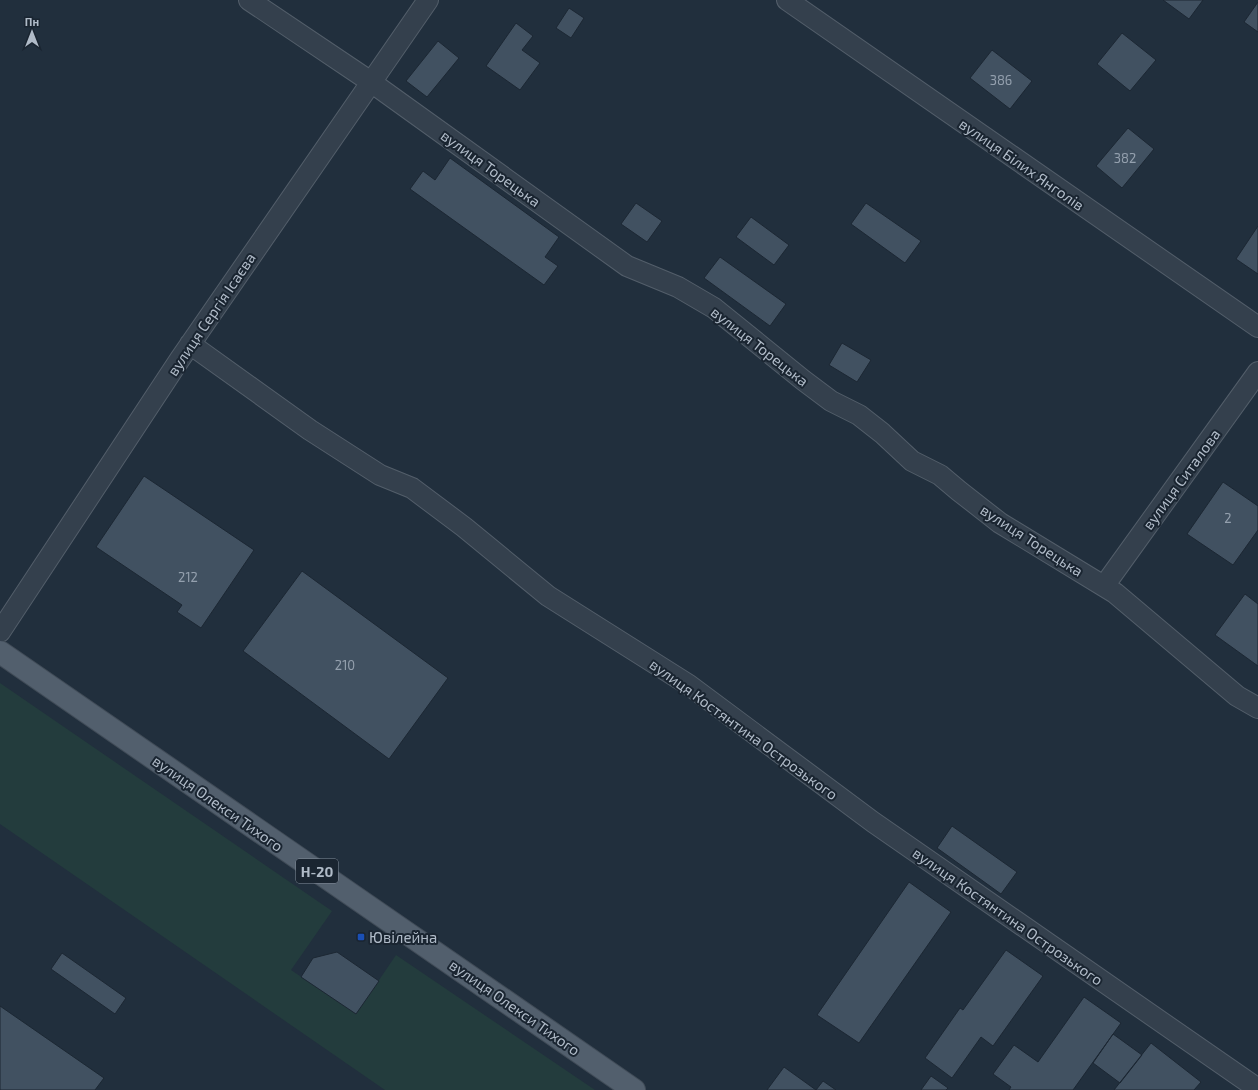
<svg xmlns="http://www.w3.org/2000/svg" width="1258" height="1090" viewBox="0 0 1258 1090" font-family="'Exo 2',sans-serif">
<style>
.green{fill:#233c3d}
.building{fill:#415161;stroke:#1c2733}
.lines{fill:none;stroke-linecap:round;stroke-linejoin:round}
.minor-casing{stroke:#535e6a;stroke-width:22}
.primary-casing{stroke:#414c58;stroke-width:24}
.minor{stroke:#34404d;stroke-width:20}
.primary{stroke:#525f6d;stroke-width:22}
.transit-dot{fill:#1a4fb4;stroke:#1a2531;stroke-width:1.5}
.labels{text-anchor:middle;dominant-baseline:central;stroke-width:4;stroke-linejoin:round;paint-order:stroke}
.number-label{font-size:13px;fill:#94a0ae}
.shield{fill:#1a2531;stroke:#838e9b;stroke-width:1}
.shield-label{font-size:14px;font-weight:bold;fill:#b0bbc8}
.street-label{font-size:15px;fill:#b0bbc8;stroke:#1a2531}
.poi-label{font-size:15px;fill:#b0bbc8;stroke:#1a2531;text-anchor:start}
</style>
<rect width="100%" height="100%" fill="#212f3d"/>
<path class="green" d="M0 683 332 911 291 970 356 1014 396 955 595 1090H385L0 824Z"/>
<path class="building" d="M1163 0H1203L1189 19Z
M1258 2V32L1244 22Z
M569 8 584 18 571 38 556 28Z
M516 23 533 36 522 50 540 63 520 90 486 66Z
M1122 33 1156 60 1130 91 1097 64Z
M438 41 459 58 427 97 406 81Z
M992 50 1032 81 1010 109 970 78Z
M1128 128 1154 149 1122 188 1096 166Z
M450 158 559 237 545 257 558 266 544 285 410 189 423 171 435 180Z
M636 203 662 221 647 242 621 224Z
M866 203 921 241 905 263 851 224Z
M751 217 789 245 774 265 736 237Z
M1258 226V274L1236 259Z
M720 257 786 304 770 326 704 278Z
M842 343 871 360 857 382 829 365Z
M144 476 254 550 201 628 177 612 182 605 96 547Z
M1223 482 1258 506V530L1233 565 1187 534Z
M302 571 448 678 389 759 243 651Z
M1245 594 1258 604V666L1215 635Z
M952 826 1017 872 1001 894 937 848Z
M909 882 951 912 859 1043 817 1015Z
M1006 950 1043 976 993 1046 981 1037 952 1078 925 1058 960 1008 963 1010Z
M337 952 379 981 356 1014 301 977 313 958Z
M62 953 126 998 115 1014 51 969Z
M1084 997 1121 1023 1073 1090H1009L1011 1087 993 1074 1014 1045 1038 1062Z
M0 1006 104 1078 95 1090H0Z
M1113 1034 1142 1055 1120 1083 1093 1063Z
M1151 1043 1201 1082 1194 1090H1114Z
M784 1067 816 1090H767Z
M931 1076 948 1088 946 1090H921Z
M823 1081 836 1090H816Z"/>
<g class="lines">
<g class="minor-casing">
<path id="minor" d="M249 0 371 82 627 266 678 287 714 308 803 380 831 401 859 415 882 433 912 461 940 475 959 491 1000 523 1115 593 1237 696 1258 708
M787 0 1258 327
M190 344 310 430 380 475 412 488 464 527 548 596 689 685 873 822 1258 1089
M1104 586 1258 372
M0 632 180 359 428 0"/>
</g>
<g class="primary-casing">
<path id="primary" d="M0 652 634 1090"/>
</g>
<use href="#minor" class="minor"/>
<use href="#primary" class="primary"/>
</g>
<rect class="transit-dot" x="357" y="933" width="8" height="8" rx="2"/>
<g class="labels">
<g class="number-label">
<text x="1001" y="80">386</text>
<text x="1125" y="158">382</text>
<text x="1228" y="518">2</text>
<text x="188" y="577">212</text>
<text x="345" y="665">210</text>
</g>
<rect class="shield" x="296" y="859" width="42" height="24" rx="3"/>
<g class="shield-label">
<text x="317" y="871">Н-20</text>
</g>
<g class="street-label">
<text transform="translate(1022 164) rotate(35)">вулиця Білих Янголів</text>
<text transform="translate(491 168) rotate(36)">вулиця Торецька</text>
<text transform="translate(211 314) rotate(-56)">вулиця Сергія Ісаєва</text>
<text transform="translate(760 346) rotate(38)">вулиця Торецька</text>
<text transform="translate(1181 479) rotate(-54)">вулиця Ситалова</text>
<text transform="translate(1032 540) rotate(33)">вулиця Торецька</text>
<text transform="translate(744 729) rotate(36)">вулиця Костянтина Острозького</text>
<text transform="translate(218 803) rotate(35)">вулиця Олекси Тихого</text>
<text transform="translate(1008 916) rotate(35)">вулиця Костянтина Острозького</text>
<text transform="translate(515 1007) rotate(35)">вулиця Олекси Тихого</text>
</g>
<g class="poi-label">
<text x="369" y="937">Ювілейна</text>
</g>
</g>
<g transform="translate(32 32)" stroke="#1a2531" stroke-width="3" paint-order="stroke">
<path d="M0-3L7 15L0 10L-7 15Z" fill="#b0bbc8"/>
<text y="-6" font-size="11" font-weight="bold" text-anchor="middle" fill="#b0bbc8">Пн</text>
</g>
</svg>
